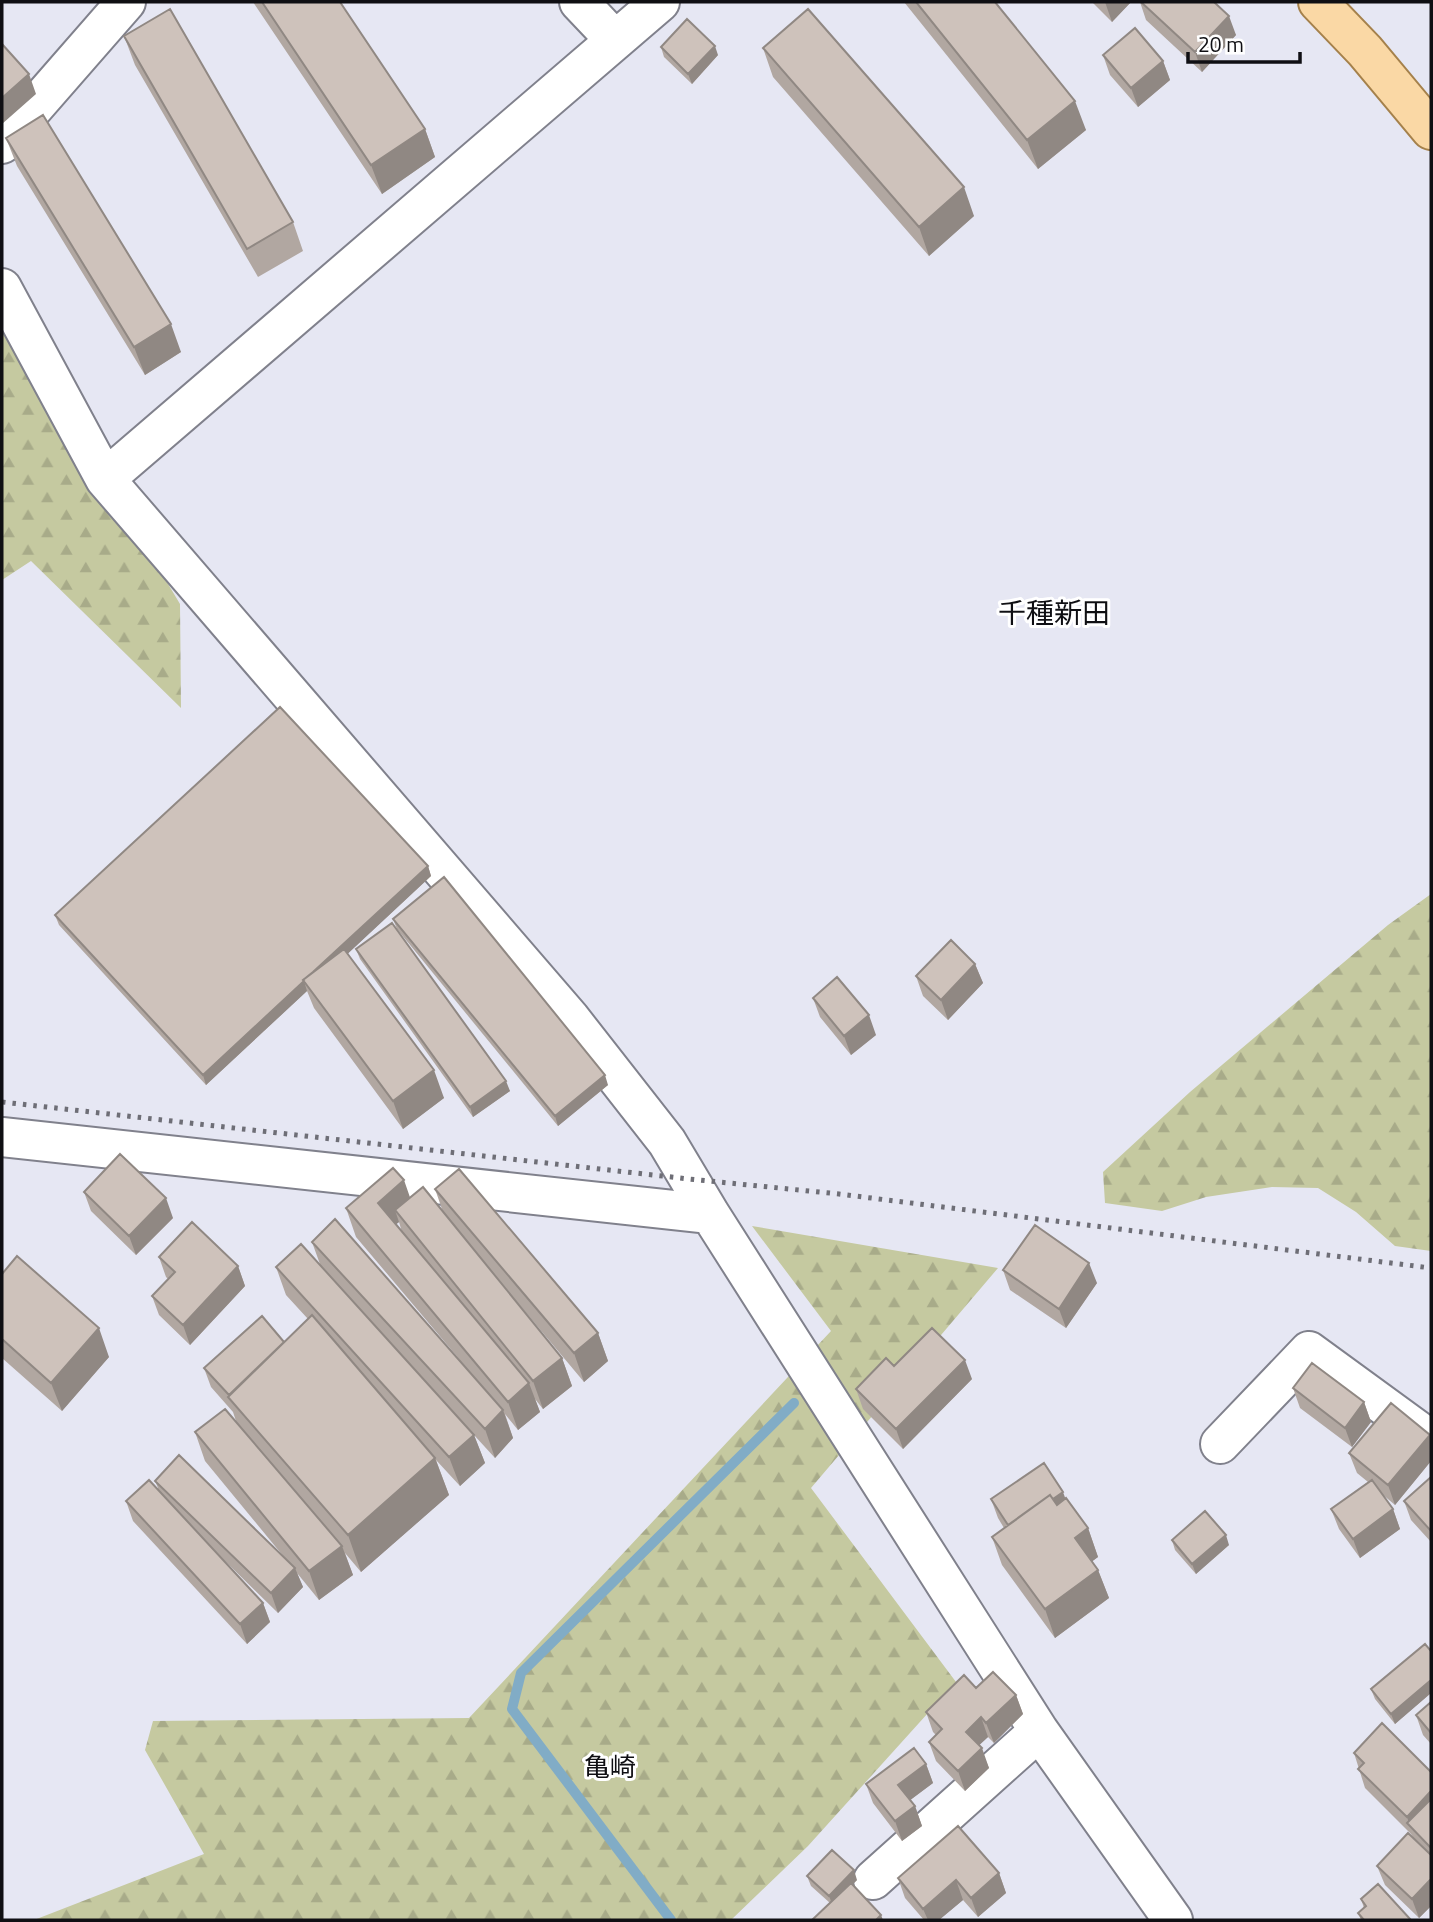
<svg xmlns="http://www.w3.org/2000/svg" width="1433" height="1922" viewBox="0 0 1433 1922" font-family="'Titillium Web','Noto Sans JP',sans-serif">
<style>
.forest{fill:url(#forest-firs)}
.lines{fill:none;stroke-linecap:round;stroke-linejoin:round}
.stream{stroke:#81acc6;stroke-width:10}
.minor-casing{stroke:#80818c;stroke-width:42}
.major-casing{stroke:#a5814b;stroke-width:42}
.minor{stroke:#fff;stroke-width:38}
.major{stroke:#fad8a5;stroke-width:38}
.rail{stroke:#6e6e76;stroke-width:5;stroke-dasharray:3.5 7;stroke-linecap:butt}
.wall{fill:#b1a7a1;fill-rule:evenodd}
.shaded-wall{fill:#908883}
.building{fill:#cec2bb;stroke:#908883;stroke-width:2}
.labels{text-anchor:middle;dominant-baseline:central;stroke-width:6;stroke-linejoin:round;paint-order:stroke}
.neighbourhood-label{font-size:26px;fill:#0f0f13;stroke:#fff}
.quarter-label{font-size:28px;fill:#0f0f13;stroke:#fff}
</style>
<defs>
<pattern id="forest-firs" width="22" height="20" patternUnits="userSpaceOnUse" patternTransform="scale(1.75)"><rect width="22" height="20" fill="#c5c9a0"/><path d="M5 1l3.5 6h-7zM16 11l3.5 6h-7z" fill="#a8ab89"/></pattern>
</defs>
<rect width="100%" height="100%" fill="#e6e7f3"/>
<path class="forest" d="M2 306 180 604 181 708 31 561 2 580Z
M1431 894V1251L1395 1246 1356 1212 1318 1188 1272 1187 1206 1197 1162 1211 1105 1203 1103 1172 1190 1092 1388 925Z
M752 1226 998 1268 811 1488 956 1682 808 1846 731 1920H34L204 1854 145 1750 153 1721 469 1718 831 1331Z"/>
<g class="lines">
<path class="stream" d="M671 1920 512 1709 521 1673 794 1403"/>
<g class="minor-casing">
<path id="minor" d="M579 2 615 40
M2 144 126 2
M2 288 105 479 570 1018 667 1142 710 1214 1039 1731 1173 1920
M105 479 660 2
M2 1137 710 1214
M1220 1444 1309 1351 1431 1440
M873 1880 1039 1731"/>
</g>
<g class="major-casing">
<path id="major" d="M1318 2 1365 51 1431 130"/>
</g>
<use href="#minor" class="minor"/>
<use href="#major" class="major"/>
<path class="rail" d="M2 1102 689 1179 839 1194 1431 1268"/>
</g>
<path class="wall" d="M253 2H340L425 129 435 157 382 194Z
M904 2H995L1086 130 1038 169Z
M1092 2H1131L1112 22Z
M1140 2H1214L1236 35 1202 72 1146 20Z
M124 36 293 222 303 251 258 277 135 65Z
M661 47 718 55 692 84 664 57Z
M763 48 974 216 929 256 773 77Z
M1103 55 1163 61 1170 80 1138 107 1110 75Z
M6 138 181 352 145 375 17 166Z
M428 866 431 876 347 954 444 1098 403 1129 314 1008 307 991 206 1085 59 925 55 915Z
M393 919 608 1085 558 1126 397 929Z
M356 949 510 1091 473 1117 360 959Z
M975 964 983 983 948 1020 923 996 916 976Z
M813 998 876 1035 851 1055 820 1017Z
M435 1189 598 1333 608 1361 584 1382 512 1296 562 1358 572 1386 543 1409 535 1399 540 1412 518 1430 505 1414 513 1438 495 1458 474 1435 485 1463 460 1486 436 1460 449 1495 361 1572 345 1553 353 1575 319 1600 297 1573 303 1587 278 1613 224 1560 263 1603 270 1622 247 1644 133 1521 126 1501 158 1488 155 1481 284 1557 205 1461 195 1432 237 1424 233 1412 211 1387 204 1368 284 1342 308 1319 286 1295 276 1267H321L312 1242 460 1360 356 1237 346 1208 410 1198 443 1212ZM399 1222 402 1232 396 1224Z
M84 1192 173 1218 136 1255 91 1211Z
M159 1257 238 1266 245 1286 190 1345 159 1315 152 1296 168 1279 166 1277Z
M1003 1270 1097 1283 1066 1328 1010 1290Z
M2 1274 109 1357 62 1411 2 1358Z
M894 1366 972 1379 903 1449 863 1409 856 1389Z
M1293 1388 1364 1402 1371 1422 1352 1447 1300 1408Z
M1430 1435 1431 1439V1461L1395 1505 1382 1494 1393 1509 1400 1529 1360 1558 1339 1529 1331 1509 1368 1482 1357 1473 1349 1453Z
M1431 1477V1542L1411 1520 1404 1501Z
M991 1499H1065L1088 1528 1098 1557 1092 1561 1098 1570 1109 1598 1055 1638 1002 1565 992 1537 1004 1528 998 1518Z
M1172 1540 1229 1545 1196 1574 1175 1550Z
M1431 1651V1693L1395 1724 1375 1699 1371 1689Z
M976 1688 1016 1695 1023 1714 994 1743 988 1737 979 1745 989 1768 965 1791 936 1761 929 1742 936 1735 933 1732 926 1712Z
M1431 1702V1744L1423 1735 1416 1715Z
M1354 1753 1431 1772V1906L1419 1918 1385 1885 1377 1866 1413 1837 1411 1834 1365 1788Z
M926 1764 933 1783 910 1800 915 1806 922 1826 902 1841 873 1803 866 1784Z
M999 1873 1006 1893 978 1917 963 1900 939 1920H924L905 1898 898 1878Z
M807 1876 857 1880 830 1903 811 1886Z
M1361 1899 1411 1920H1361L1358 1913 1364 1908Z"/>
<path class="shaded-wall" d="M1105 2H1131L1112 22Z
M1229 16 1236 35 1202 72 1195 52Z
M715 46 718 55 692 84 688 74Z
M1163 61 1170 80 1138 107 1131 88Z
M29 74 36 94 2 124V98Z
M1075 101 1086 130 1038 169 1027 140Z
M425 129 435 157 382 194 371 165Z
M964 187 974 216 929 256 919 227Z
M171 324 181 352 145 375 134 347Z
M428 866 431 876 310 989 304 981Z
M975 964 983 983 948 1020 941 1000Z
M304 981 307 991 206 1085 203 1075Z
M869 1015 876 1035 851 1055 844 1036Z
M434 1070 444 1098 403 1129 393 1101Z
M605 1075 608 1085 558 1126 555 1116Z
M506 1081 510 1091 473 1117 470 1107Z
M404 1180 414 1209 395 1210 399 1222 388 1231 378 1203Z
M166 1198 173 1218 136 1255 129 1236Z
M1089 1263 1097 1283 1066 1328 1059 1309Z
M238 1266 245 1286 190 1345 183 1325Z
M99 1328 109 1357 62 1411 51 1383Z
M598 1333 608 1361 584 1382 574 1353Z
M562 1358 572 1386 543 1409 533 1381Z
M965 1360 972 1379 903 1449 896 1429Z
M529 1383 540 1412 518 1430 508 1402Z
M1364 1402 1371 1422 1352 1447 1345 1428Z
M503 1410 513 1438 495 1458 485 1429Z
M474 1435 485 1463 460 1486 449 1457Z
M1430 1435 1431 1439V1461L1395 1505 1388 1485Z
M435 1458 449 1495 361 1572 348 1535Z
M1063 1492 1070 1511 1010 1528Z
M1393 1509 1400 1529 1360 1558 1353 1539Z
M1088 1528 1098 1557 1086 1566 1075 1538Z
M1226 1535 1229 1545 1196 1574 1192 1564Z
M342 1546 353 1575 319 1600 309 1571Z
M295 1568 303 1587 278 1613 271 1593Z
M1098 1570 1109 1598 1055 1638 1045 1609Z
M263 1603 270 1622 247 1644 240 1624Z
M1431 1680V1693L1395 1724 1391 1714Z
M1016 1695 1023 1714 994 1743 986 1723Z
M981 1717 988 1737 973 1751 966 1732Z
M982 1748 989 1768 965 1791 958 1771Z
M926 1764 933 1783 905 1804 898 1785Z
M1431 1791V1818L1410 1826 1407 1817Z
M915 1806 922 1826 902 1841 895 1821Z
M854 1870 857 1880 833 1906 829 1896Z
M999 1873 1006 1893 978 1917 971 1898Z
M1431 1879V1906L1419 1918 1412 1899Z
M956 1880 963 1900 939 1920H928L923 1909Z
M881 1915 883 1920H876Z"/>
<path class="building" d="M262 2H340L425 129 371 165Z
M916 2H995L1075 101 1027 140Z
M1141 2H1214L1229 16 1195 52Z
M170 9 293 222 247 249 124 36Z
M808 9 964 187 919 227 763 48Z
M687 19 715 46 688 74 661 47Z
M1135 28 1163 61 1131 88 1103 55Z
M2 44 29 74 2 98Z
M43 115 171 324 134 347 6 138Z
M280 707 428 866 313 972 303 980 304 981 203 1075 55 915Z
M444 877 605 1075 555 1116 393 919Z
M392 923 506 1081 470 1107 356 949Z
M951 940 975 964 941 1000 916 976Z
M344 949 434 1070 393 1101 303 980Z
M837 977 869 1015 844 1036 813 998Z
M120 1154 166 1198 129 1236 84 1192Z
M393 1168 404 1180 378 1203 529 1383 508 1402 346 1208Z
M459 1169 598 1333 574 1353 435 1189Z
M423 1187 562 1358 533 1381 395 1210Z
M335 1219 503 1410 485 1429 312 1242Z
M192 1222 238 1266 183 1325 152 1296 175 1272 159 1257Z
M1035 1225 1089 1263 1059 1309 1003 1270Z
M301 1244 474 1435 449 1457 276 1267Z
M17 1256 99 1328 51 1383 2 1339V1274Z
M312 1315 435 1458 348 1535 228 1397Z
M262 1316 284 1342 229 1395 204 1368Z
M932 1328 965 1360 896 1429 856 1389 886 1358 894 1366Z
M1312 1363 1364 1402 1345 1428 1293 1388Z
M1391 1403 1430 1435 1388 1485 1349 1453Z
M225 1409 342 1546 309 1571 195 1432Z
M179 1455 295 1568 271 1593 155 1481Z
M1044 1463 1063 1492 1053 1499 1050 1495 1008 1525 991 1499Z
M1431 1477V1531L1404 1501Z
M149 1480 263 1603 240 1624 126 1501Z
M1372 1480 1393 1509 1353 1539 1331 1509Z
M1050 1495 1057 1505 1066 1498 1088 1528 1075 1538 1098 1570 1045 1609 992 1537Z
M1205 1511 1226 1535 1192 1564 1172 1540Z
M1425 1644 1431 1651V1680L1391 1714 1371 1689Z
M993 1672 1016 1695 986 1723 981 1717 966 1732 982 1748 958 1771 929 1742 942 1729 926 1712 964 1675 976 1688Z
M1431 1702V1733L1416 1715Z
M1382 1723 1431 1772V1791L1407 1817 1358 1769 1364 1763 1354 1753Z
M914 1748 926 1764 898 1785 915 1806 895 1821 866 1784Z
M1431 1799V1848L1407 1823Z
M958 1826 999 1873 971 1898 956 1880 923 1909 898 1878Z
M1408 1833 1431 1855V1879L1412 1899 1377 1866Z
M832 1850 854 1870 829 1896 807 1876Z
M851 1883 881 1915 876 1920H812Z
M1378 1884 1411 1920H1364L1358 1913 1366 1906 1361 1899Z"/>
<g class="labels">
<g class="neighbourhood-label">
<text x="610" y="1766">亀崎</text>
</g>
<g class="quarter-label">
<text x="1054" y="612">千種新田</text>
</g>
</g>
<rect width="1433" height="1922" fill="none" stroke="#0f0f13" stroke-width="7"/>
<path d="M1188 52v10h112v-10" fill="none" stroke="#0f0f13" stroke-width="3.5"/>
<text x="1198" y="52" font-size="21" fill="#0f0f13" stroke="#ffffff" stroke-width="5" paint-order="stroke">20 m</text>
</svg>
